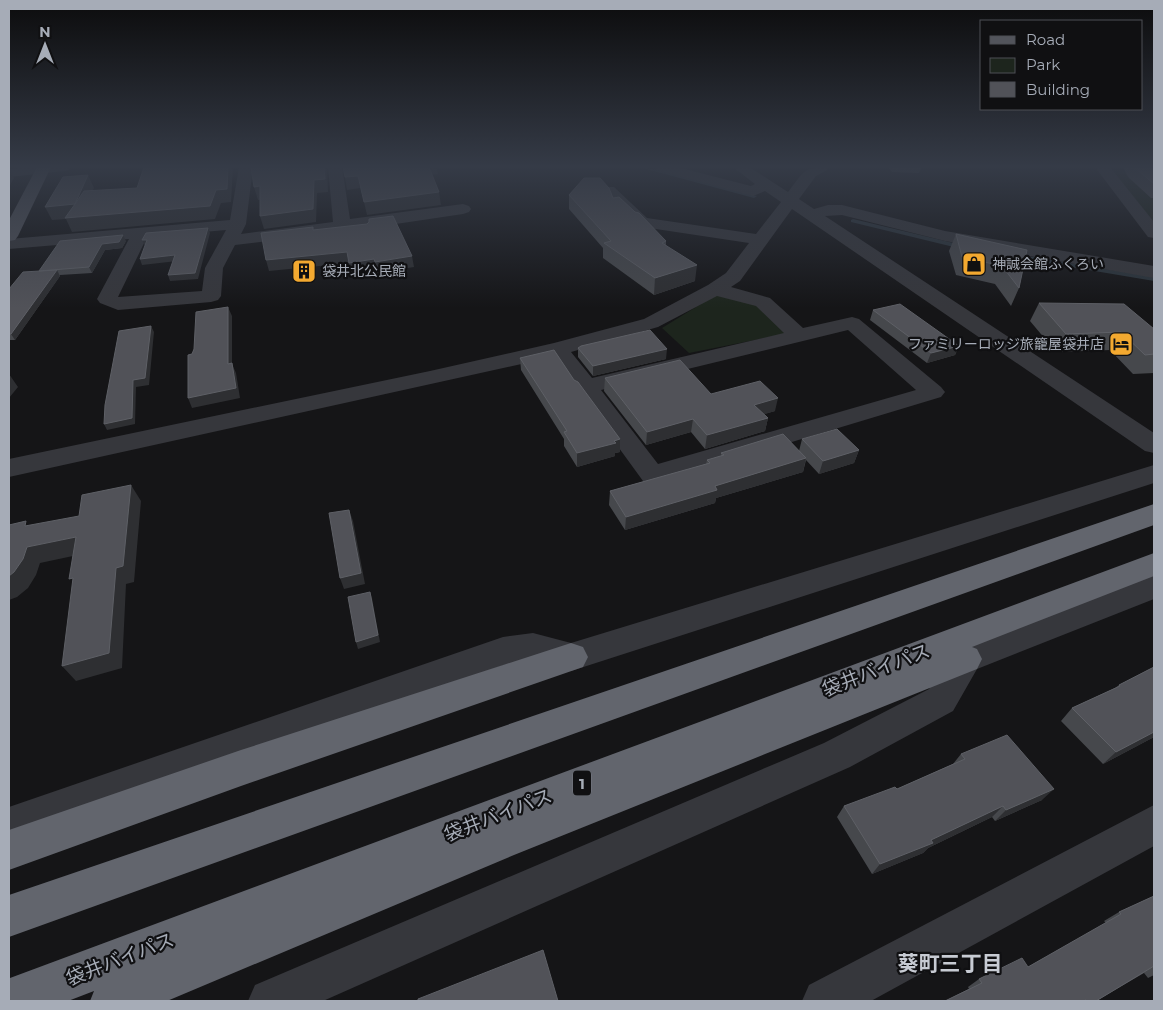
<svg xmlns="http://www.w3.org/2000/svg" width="1163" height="1010" viewBox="0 0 1163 1010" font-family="Montserrat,'Noto Sans JP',sans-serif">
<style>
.green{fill:#1d251d}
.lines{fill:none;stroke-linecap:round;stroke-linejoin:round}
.stream{fill:#2b343b;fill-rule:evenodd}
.minor{fill:#36373c;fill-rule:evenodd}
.major{fill:#52545b;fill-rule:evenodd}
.highway{fill:#62656d;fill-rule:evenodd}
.wall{fill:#46484c}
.shaded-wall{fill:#2e2f32}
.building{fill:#515258;stroke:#5e6066}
.labels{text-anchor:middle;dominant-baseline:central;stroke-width:4.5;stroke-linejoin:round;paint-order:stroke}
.far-poi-label{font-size:14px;fill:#a6acb7;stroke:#101012;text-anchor:start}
.shield{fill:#101012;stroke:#797d86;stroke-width:1}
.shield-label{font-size:15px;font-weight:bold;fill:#a6acb7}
.near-street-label{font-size:19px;fill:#a6acb7;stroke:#101012}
.near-neighbourhood-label{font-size:21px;font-weight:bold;fill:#c7cbd3;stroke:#101012}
</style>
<rect width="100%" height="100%" fill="#151517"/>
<path class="green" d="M1109 169 1154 175V223Z
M717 294 763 302 795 332 689 353 662 328Z"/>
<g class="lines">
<path class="stream" d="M639 167H645L757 196 754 198Z
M853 219 962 245 965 247 962 249 851 222V220Z
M1014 254 1154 277V281L1012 257 1011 256Z"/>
<path class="minor" d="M26 167H71L69 170 64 171 9 177V169Z
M239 167H253L246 224 241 234 333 222 328 167H342L350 219 463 204 469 206 471 209 469 212 463 214 342 232 235 245 223 268 221 296 218 300 211 302 118 310 100 303 97 299 129 239 9 249V239L230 220ZM226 230 205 268 202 291 118 297 147 237Z
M654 167H677L751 186 755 184 733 167H749L788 192C804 172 802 167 829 167L827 170 816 176 799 199 814 209 828 205H842L945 231 1154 266V278L945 241 842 215 825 216 1154 433V453L1145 451 792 209 740 281 731 287 770 298 803 328 852 317 859 319 941 387 945 392 941 397 652 484 643 481 579 393 576 392 553 357 9 477V459L430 371 554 343 644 319 708 285 726 273 749 243 636 226 602 193 600 190 602 187H614L647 218 756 234 781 202 765 191 753 196 656 170ZM717 296 756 306 784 333 592 378 571 352 658 327ZM848 330 916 390 658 464 601 390Z
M1095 167H1110L1154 222V238L1148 237Z
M1154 465V483L571 671 533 661 504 665 9 847V807L503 637 533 633 571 643Z
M1154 574V599L977 669 953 711 850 767 323 1001H248L255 985 824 743 929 689 953 649Z
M1154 805V846L871 1001H802L809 985Z"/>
<path class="major" d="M37 167H51L18 236 15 240 9 241V220Z"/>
<path class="highway" d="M1154 504V525L9 937V895Z
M1154 553V576L972 647 977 649 982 659 977 669 514 855 167 1001H90L94 991 68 1001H9L10 978Z
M571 643 583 647 588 657 583 667 241 786 9 870V830L241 750Z"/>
</g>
<path class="wall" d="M888 167H920L921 168 919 173 892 172Z
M1123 167H1154V198H1151L1128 177Z
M569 195 613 198 666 241V245L695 281 654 295 603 258V248L569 209Z
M956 234 1027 250 1019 288 1011 306 995 284 956 275 949 251Z
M126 241 122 248 105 250 92 273 60 275V276L15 340H9V289L40 271Z
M1039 303 1154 329V373L1133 374 1110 350 1056 352 1030 321Z
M873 310 959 346 955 355 927 363 870 320Z
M578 348 666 359 593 376 578 357Z
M520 358 574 380 620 439V452L615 453V456L577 467 564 446V439L521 370Z
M605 378 711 394 775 411 764 414 768 418 765 431 705 449 691 432 646 445 604 391Z
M802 439 859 450 854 463 819 474 806 460 803 472 716 498 715 503 625 530 609 505 610 491 706 464 707 460 721 456V453L799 451Z
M1154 667V737L1103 764 1061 721 1072 708 1115 688 1119 685Z
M961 754 1042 800 995 821 992 817 928 848 923 853 872 874 837 817 844 806 897 789 953 764Z
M1154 896V975L1148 978 1144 973 1096 1001H945L969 989 968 987 979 979 1028 967 1106 923 1104 921 1119 912Z"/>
<path class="shaded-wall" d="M228 167H233L231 202 221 203 215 219 72 232 66 219 52 220 45 207 88 175 94 188 82 217 216 190Z
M324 167H327L328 192 317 193 316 222 264 229 260 216 314 180Z
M428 167H436L438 174 430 175Z
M10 170 14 178 9 187V172Z
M358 176 360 188 347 190 345 177Z
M260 186 264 199 258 200 254 187Z
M439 192 441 205 367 215 364 202Z
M208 228 210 233 198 279 170 281 168 275Z
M123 235 126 241 122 248 105 250 92 273 89 267 102 244Z
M142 240H147L145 246Z
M347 252 350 263 269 271 266 260Z
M175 255 177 261 142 265 140 259Z
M412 256 414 267 377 273 375 262Z
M374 259 376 270 351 274 349 263Z
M697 265 695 281 654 295 655 278Z
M57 270 60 276 15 340 11 334Z
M228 307 232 316V364L236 373 240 398 192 408 188 398 228 364Z
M151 326 154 332 149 385 136 387 135 424 107 430 104 424 133 380Z
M959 346 955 355 927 363 931 353Z
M667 349 666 359 593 376V366Z
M9 374 18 387 9 398Z
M778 398 775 411 752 418 754 405Z
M768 418 765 431 705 449 707 435Z
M693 419 691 432 646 445 647 432Z
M620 439V452L615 453V456L577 467V453Z
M859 450 854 463 819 474 823 461Z
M806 458 803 472 716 498 715 503 625 530 626 517 715 486Z
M131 485 141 501 134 582 126 584 122 668 76 681 62 666 116 568Z
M349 510 353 521 365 584 344 589 340 578Z
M76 537 87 553 40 563 36 575 28 588 17 597 9 600V576L27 547Z
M370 592 372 598 380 642 358 649 356 642Z
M1154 732V737L1103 764 1116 752Z
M1054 789 1042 800 995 821 1006 810Z
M1003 806 992 817 928 848 923 853 872 874 880 864Z"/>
<path class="building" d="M144 167H228L227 189 216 190 210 206 65 218 75 204 45 207 63 177 88 175 75 204 84 191 137 188Z
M251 167H324L325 179 314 180 313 209 260 216V186L254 187Z
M343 167H429L439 192 364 202 358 176 345 177Z
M893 167H920L921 168Z
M1134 167H1154V184Z
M584 178H600L609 188 613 198 619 197 635 212 639 213 666 241 662 243 697 265 655 278 604 243 611 241 569 195Z
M393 216 412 256 375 262 374 259 349 263 347 252 266 260 261 233 313 227V230L367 224 369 222V219Z
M208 228 195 273 168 275 175 255 140 259 147 240H142L146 233Z
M956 234 1027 250 1019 288 1002 266 962 257Z
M123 235 119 242 102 244 89 267 39 271 60 241Z
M57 270 11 334H9V289L23 272Z
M1039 303 1124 304 1154 329V354L1145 355 1121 332 1066 334Z
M900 304 959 346 931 353 873 310Z
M228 307V364L232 363 236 388 188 398V355L192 354 194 349 196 312Z
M151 326 145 378 133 380 132 418 104 424 105 405 119 331Z
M650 330 667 349 593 366 578 348 581 346Z
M554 350 574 380 578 382 620 439 614 441 616 443 577 453 564 432 567 431 520 358Z
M680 360 711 394 760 381 778 398 754 405 768 418 707 435 693 419 647 432 605 378Z
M837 429 859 450 823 461 802 439Z
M783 434 806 458 715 486 717 490 626 517 610 491 710 463 707 460 724 455 721 453Z
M131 485 123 566 116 568 109 653 62 666 73 578 69 579 76 537 27 547 23 559 14 572 9 576V525L26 521 25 526 79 516 82 495Z
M349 510 361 573 340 578 329 513Z
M370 592 378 635 356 642 348 597Z
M1154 667V732L1116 752 1072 708 1120 686 1119 685Z
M1007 735 1054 789 1006 810 1003 806 931 840 933 843 880 864 844 806 895 787 897 789 965 759 961 754Z
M1154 896V966L1096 1001H1087L1086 1000 1083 1001H945L982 983 979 979 1022 958 1028 967 1121 914 1119 912Z
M543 950 558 1001H418V999Z"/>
<linearGradient id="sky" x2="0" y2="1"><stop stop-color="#0c0c0d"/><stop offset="0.54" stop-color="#353b47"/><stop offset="1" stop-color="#353b47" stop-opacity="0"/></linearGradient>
<rect width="1163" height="308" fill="url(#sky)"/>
<defs>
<g id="shop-square" transform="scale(1.25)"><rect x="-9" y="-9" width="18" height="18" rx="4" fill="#f3a930" stroke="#101012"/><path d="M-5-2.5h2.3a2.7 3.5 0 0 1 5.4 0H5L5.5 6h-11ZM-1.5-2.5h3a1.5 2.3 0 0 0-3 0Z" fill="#111"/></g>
<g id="building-square" transform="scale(1.25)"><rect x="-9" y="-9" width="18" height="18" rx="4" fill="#f3a930" stroke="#101012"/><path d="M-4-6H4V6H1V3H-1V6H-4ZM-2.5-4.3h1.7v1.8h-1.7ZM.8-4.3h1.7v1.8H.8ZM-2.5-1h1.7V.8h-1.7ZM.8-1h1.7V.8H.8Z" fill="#111"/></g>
<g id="hotel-square" transform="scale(1.25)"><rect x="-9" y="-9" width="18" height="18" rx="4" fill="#f3a930" stroke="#101012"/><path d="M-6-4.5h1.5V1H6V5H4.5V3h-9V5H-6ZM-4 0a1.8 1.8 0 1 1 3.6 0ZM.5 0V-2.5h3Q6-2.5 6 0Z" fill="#111"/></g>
</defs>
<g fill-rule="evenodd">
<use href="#shop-square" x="974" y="264"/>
<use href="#building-square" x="304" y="271"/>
<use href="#hotel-square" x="1121" y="344"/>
</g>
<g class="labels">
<g class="far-poi-label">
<text x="992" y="264">神誠会館ふくろい</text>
<text x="322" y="271">袋井北公民館</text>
<text x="1104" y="344" text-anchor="end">ファミリーロッジ旅籠屋袋井店</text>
</g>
<rect class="shield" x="573" y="770.5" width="18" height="25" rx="4"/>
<g class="shield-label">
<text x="582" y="783">1</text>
</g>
<g class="near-street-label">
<text transform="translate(876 670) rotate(-21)">袋井バイパス</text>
<text transform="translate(498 815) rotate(-21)">袋井バイパス</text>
<text transform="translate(120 959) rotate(-21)">袋井バイパス</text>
</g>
<g class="near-neighbourhood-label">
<text x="950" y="963">葵町三丁目</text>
</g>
</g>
<rect width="1163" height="1010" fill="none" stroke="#a6acb7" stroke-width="20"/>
<rect x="980" y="20" width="162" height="90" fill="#101012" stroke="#4c4e54"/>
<rect x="990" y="36" width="25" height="8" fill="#52545b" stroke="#4c4e54"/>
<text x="1026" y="45" font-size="15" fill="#a6acb7">Road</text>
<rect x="990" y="58" width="25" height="15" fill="#1d251d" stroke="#4c4e54"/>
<text x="1026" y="70" font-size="15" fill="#a6acb7">Park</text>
<rect x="990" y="82" width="25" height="15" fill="#515258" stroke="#4c4e54"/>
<text x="1026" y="95" font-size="15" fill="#a6acb7">Building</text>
<g transform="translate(45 45)" stroke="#101012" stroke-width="4" paint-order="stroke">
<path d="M0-4L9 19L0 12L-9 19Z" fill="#a6acb7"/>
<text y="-8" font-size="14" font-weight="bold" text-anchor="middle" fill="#a6acb7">N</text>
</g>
</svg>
